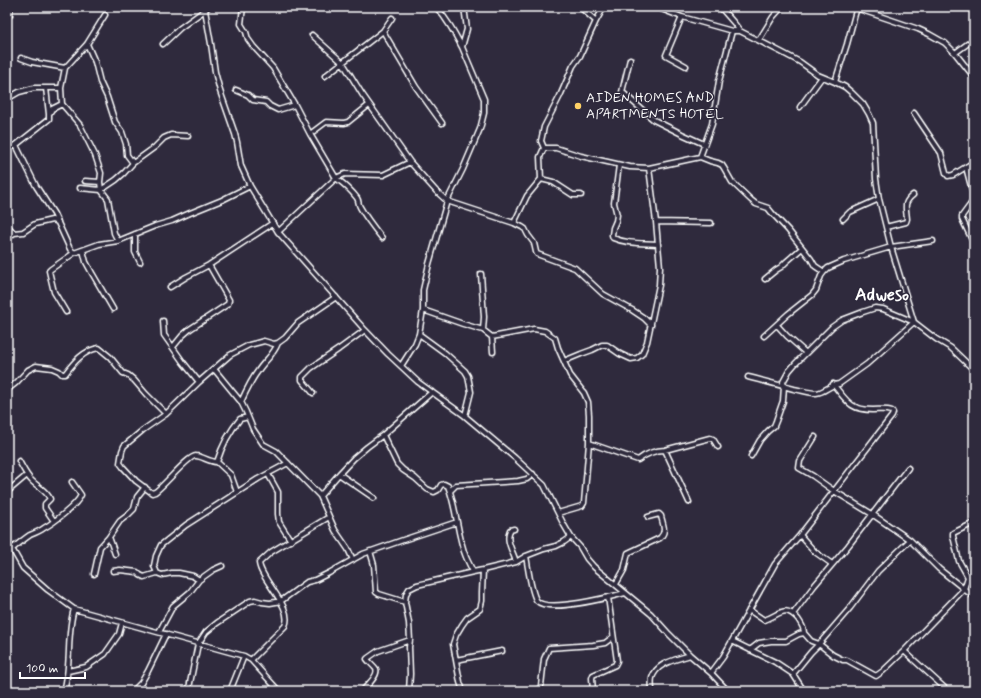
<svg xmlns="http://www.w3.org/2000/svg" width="981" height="698" viewBox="0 0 981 698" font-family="Mynerve,sans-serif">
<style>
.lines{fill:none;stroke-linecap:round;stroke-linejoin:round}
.minor-casing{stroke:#fff;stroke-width:7}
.minor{stroke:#2f2a3d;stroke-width:4}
.poi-dot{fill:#ffd166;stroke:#2f2a3d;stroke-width:1.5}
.labels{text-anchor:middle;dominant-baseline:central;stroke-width:3;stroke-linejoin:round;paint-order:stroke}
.poi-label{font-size:14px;fill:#fff;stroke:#2f2a3d;text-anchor:start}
.district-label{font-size:18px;font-weight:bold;fill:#fff;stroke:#2f2a3d}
</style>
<rect width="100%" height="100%" fill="#2f2a3d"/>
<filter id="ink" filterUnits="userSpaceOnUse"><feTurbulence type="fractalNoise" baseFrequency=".025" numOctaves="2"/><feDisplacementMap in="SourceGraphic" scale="8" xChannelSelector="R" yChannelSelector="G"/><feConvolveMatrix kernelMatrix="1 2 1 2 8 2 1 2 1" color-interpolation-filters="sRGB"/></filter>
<g filter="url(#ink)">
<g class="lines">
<g class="minor-casing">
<path id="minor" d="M203 7 205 10 211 44 215 72 220 91 235 134 237 142 241 166 250 186 278 232 365 330 388 354 418 382 465 416 515 458 544 485 564 525 571 537 580 547 587 559 594 567 651 614 669 634 690 655 711 673 728 691
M243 7 241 24 246 32 248 39 253 46 273 68 295 105 310 134 336 178 345 174 383 175 410 162
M436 7C447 19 454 32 462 47
M580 7 596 21
M604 7 596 21 580 56 573 66 560 96 544 127 541 141 544 148H556L581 156 630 167 649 168 700 157 710 161 718 163 722 165 724 168 732 182 751 200 756 204 768 208 772 213 788 230 811 259 815 266 824 272 828 268 844 261 891 247 933 241
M656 7 682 17 732 31
M720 7 734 23 740 31 781 52 800 62 818 75 835 82 845 87 852 93 863 104 869 114 873 123 876 179 879 199 891 247 914 322 936 339 951 348 974 370
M853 7 918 29 929 34 945 43 955 53 974 77
M105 15 87 44 65 68 61 88 62 104 80 125 95 155 101 173 100 182 101 190 108 199 114 233 118 241
M7 17 10 15V7
M682 17 666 55 686 66
M383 31 416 87 442 123
M312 35 343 63 362 94 410 162 436 191 447 201 514 223 522 227 525 229 528 235 534 243 536 252 537 254 575 268 603 294 632 310 644 318 651 325
M759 40 773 17 782 7
M87 44 95 62 100 82 107 97 115 122 122 132 126 144 127 155 133 163
M163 44 180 28 205 10 208 7
M955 53 974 39
M21 58 32 62 65 68
M630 59 622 92 654 120 682 134 704 144
M325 76 383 31 392 18
M835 82 847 44 857 7
M46 88 49 114
M236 90 248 95 253 100 266 102 270 106 278 110 295 105
M7 99 19 92 34 88H61
M800 107 822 77
M914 113 941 153 946 173 948 176 953 175 974 162
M310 134 326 122 344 123 348 122 369 105
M16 145 36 186 54 214 70 249 74 253
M7 149 16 145 49 119V114L52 109 62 104
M700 157 712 124 719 81 732 31H740
M619 165 614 203 617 215 616 221 613 228 612 235 613 238C627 244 642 243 657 244
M970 165 967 171 973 194V201L962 216V219L974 244
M541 179 553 182 573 195H581
M85 181 100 182
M80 188 101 190 116 180 124 173 133 163 155 147 164 138 171 135 188 136
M843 219 850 212 879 199
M656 222 711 223
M514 223 527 196 541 179 540 157 544 148
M7 225 14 233 23 232 35 224 52 220 58 222
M886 227 906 222 907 219C906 207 903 203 913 195
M278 232 336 178C344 184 351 190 357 198 359 201 358 204 360 207 366 218 374 228 382 238
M135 234V252L140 262
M7 239 14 233
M83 250 86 262 92 273 113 309
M481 274 484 317 483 330
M765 279 776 270 781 267 786 262 802 248
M170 287 186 277 209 265 273 223
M423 310 463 324 483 330 492 337 493 352
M66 312 54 292 49 271 51 269 74 253 99 244 118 241 155 226 172 221 190 213 222 200 250 186
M163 321 164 335 183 362 199 382
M777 325 787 336 806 353
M419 334 445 353 465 371 468 376 471 392 465 416
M764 336 788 314 812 295 816 290 821 276 824 272
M492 337 534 329 545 331 555 338 558 348 570 375 584 393 588 402 589 415V443L584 503 582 506 558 513
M173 347 182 336 190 329 228 304 229 300 209 265
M564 361 581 354 592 350 602 345H607L620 354 631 359 637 358 642 354 647 342 659 285 660 267 656 222 649 168
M401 366 415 344 419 334 423 310V290L429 264 447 201 463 169 480 129 484 113V99L462 47 467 29 464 7
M214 369 241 402 246 412 253 429 263 444 276 451 320 496 335 530 348 549 353 560
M748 377C764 381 779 385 794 389 801 390 809 393 816 393 825 392 829 385 839 384L867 364 914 322 883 309 875 308 863 312 842 320 832 327 795 364 789 371 783 382 784 386 783 401 776 421 774 426 768 431 760 440 751 456
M7 390 16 383 28 370 36 366 52 368 59 371 62 374H65C74 362 84 350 99 348L110 357 123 373 128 375 134 380 146 394 166 414
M313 393 302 380V377L311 368 339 349 365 330
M241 402C246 391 251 380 258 371 265 360 273 356 278 343
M248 417 240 419C229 432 222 446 217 462 209 462 202 456 196 456 189 455 163 487 155 492L152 493 136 481 123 467 120 463 122 451 124 446 143 430 166 414 199 382 230 355 249 345 264 341 274 344 278 343 285 338 298 323 336 297
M383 435 397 464 403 470 415 478 427 489 434 492 438 490 441 485 444 484 448 486C457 509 457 535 466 557 468 562 471 567 473 572
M815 437 800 461 799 468 813 476 834 491 872 514 910 540 939 569 974 597
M589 443 638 460C646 454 655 450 665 450L710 438 713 439 718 447
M665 450 689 502
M19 461C23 468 26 475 32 481 38 487 47 491 50 499L45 504V508L54 521
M217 462 231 475 237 492
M268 474 278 492V514L279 522 291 541
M339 474 374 498
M450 491 456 485 518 481 527 479 533 474
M7 492 27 475
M320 496 339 474 354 458 367 447 383 435 432 392
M514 529 510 530C505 541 513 551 516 562
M800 535 815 552 832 564
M7 540 23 568 48 590 74 609 244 656 251 660 279 691
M12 549C18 544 24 539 30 535 35 533 40 531 44 528 53 523 77 505 81 495L72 482
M370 551 374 565 376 592 379 594 405 602
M115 554 109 537 120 521 128 515 134 509 137 497 145 487
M526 556C528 566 531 594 537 601 548 613 610 597 625 593
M113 571 120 570 137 572 140 575 144 577 157 573 162 575 172 573H179L193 576 199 580
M157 573 154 566 156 556 161 545 186 525 258 479 288 463
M94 574 100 547 109 537
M616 584 624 570 628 553 660 538C667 531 663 525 661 516L659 514 648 517
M749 610 764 620C779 616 784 603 798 619 801 624 804 627 804 633L811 641 819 644 833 655 843 660H847L876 676 883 671 904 651 964 589 968 577 959 561 953 536V533L974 523
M793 614 814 586 848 546 908 468
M159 632 173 606 190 592 199 580 213 570 222 566
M732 641 775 662 793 674 804 691
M750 650 759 643 771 641H786L799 634 804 633
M904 651 948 691
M251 660 285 626C294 607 261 581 259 563L271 552 329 517
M456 660 502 651
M68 671 86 667 105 654 119 634 122 623
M711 673 723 657 775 564 800 535 892 416 893 413 892 411C886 409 880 410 873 410 850 410 847 401 833 384
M793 674 811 652 819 644 850 608 878 571 910 540
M64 691C72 664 66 635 74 609
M133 691 141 683 148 671 166 634
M189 691 190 683 198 644 206 632 217 623 250 601 255 600 262 602 270 603 281 601 307 582 315 580 329 573 363 554 403 540 457 522
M230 691 244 656
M362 691C366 687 379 675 376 669 374 666 369 662 367 659L368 658 378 651 410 640
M409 691 410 674 409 647 410 640 409 623 405 602 406 594 409 589 417 585 473 572 483 570 516 562 526 556 544 549 556 546 564 542 571 537
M463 691 460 682 453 644 456 635 462 625 467 618 480 609 482 601V593L483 570
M539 691 541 686 544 659 549 648 593 645 605 643 613 637
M593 691 592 678 593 675 615 665 617 661 608 597
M652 691C652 687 651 682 652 678 657 662 676 660 690 655"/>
</g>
<use href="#minor" class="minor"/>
</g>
</g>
<circle class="poi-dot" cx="578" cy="106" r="4"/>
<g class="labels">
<g class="poi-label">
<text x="586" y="98">AIDEN HOMES AND<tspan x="586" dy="16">APARTMENTS HOTEL</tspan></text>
</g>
<g class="district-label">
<text x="882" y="295">Adweso</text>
</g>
</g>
<rect width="981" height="698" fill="none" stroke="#2f2a3d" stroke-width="24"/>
<rect x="12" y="12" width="957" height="674" fill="none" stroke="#fff" stroke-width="1.5" filter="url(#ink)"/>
<path d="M20 672v6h65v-6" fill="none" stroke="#ffffff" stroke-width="2"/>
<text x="26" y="672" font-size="12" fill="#ffffff" stroke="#2f2a3d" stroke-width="3" paint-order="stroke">100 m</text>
</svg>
